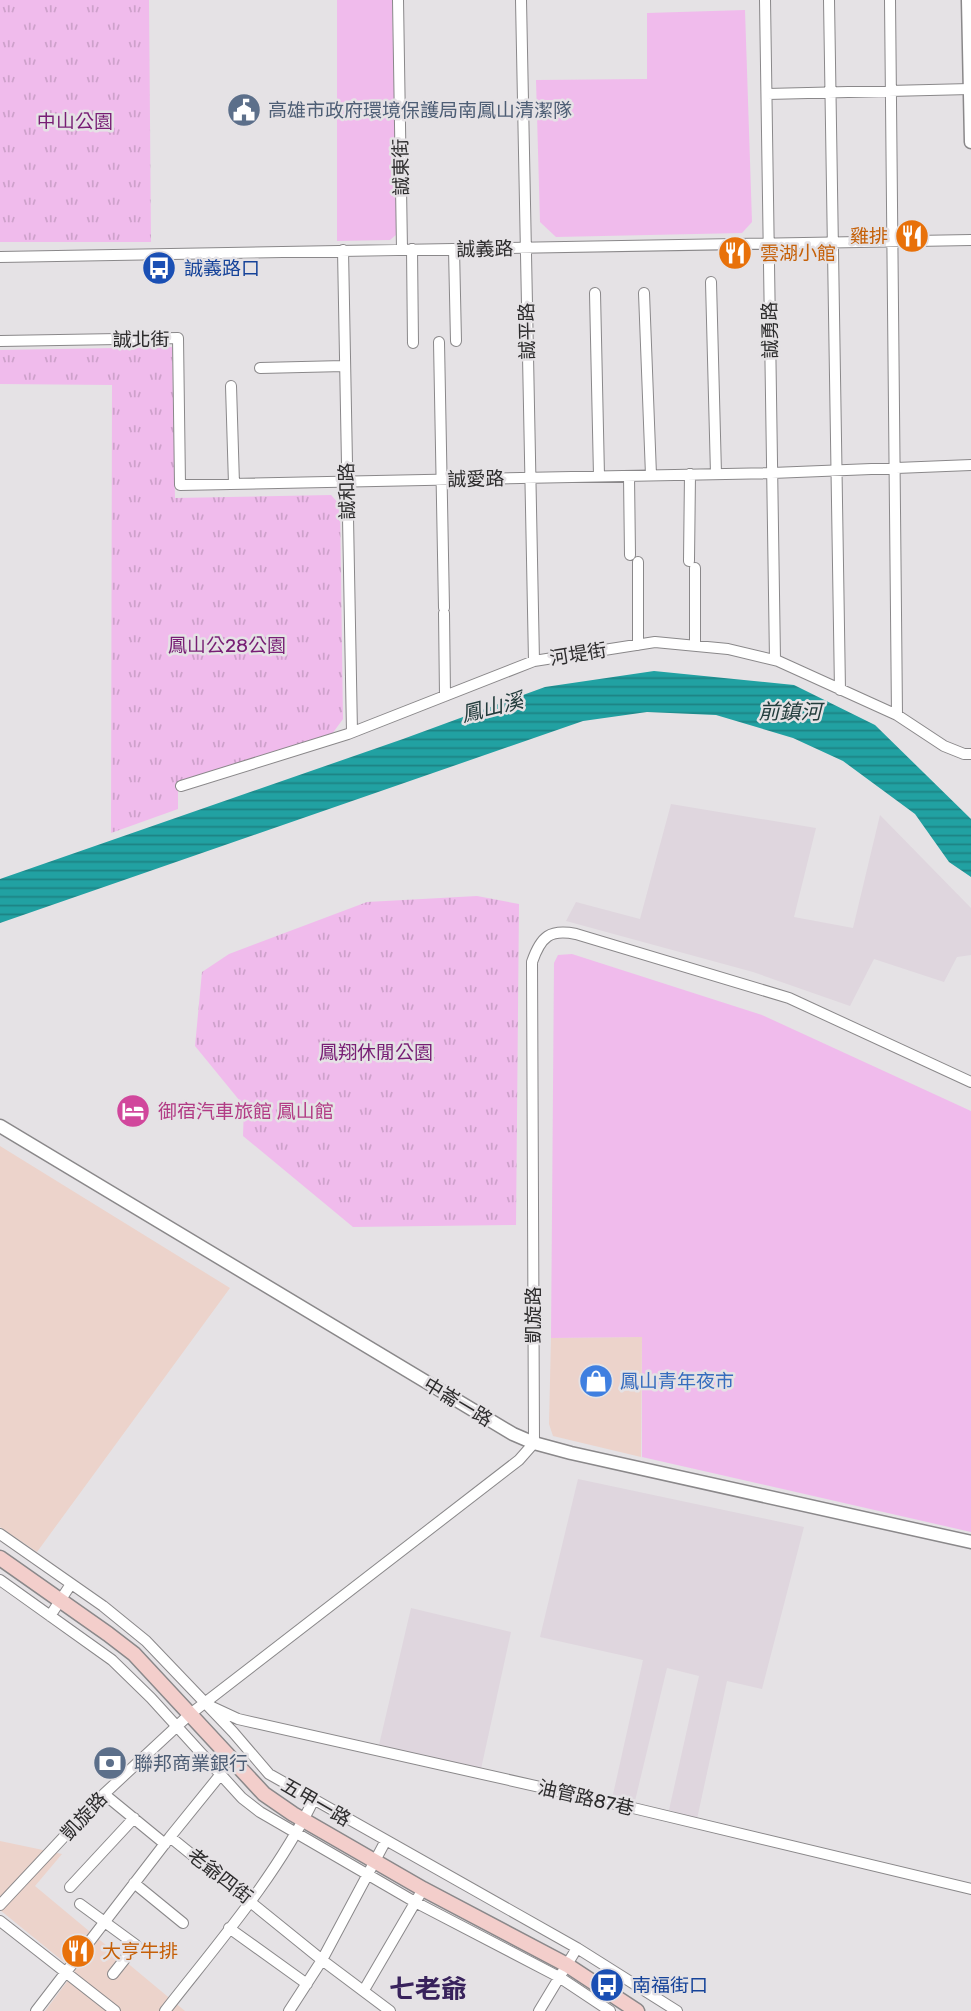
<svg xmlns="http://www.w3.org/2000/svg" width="971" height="2011" viewBox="0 0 971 2011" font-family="Rubik,'Noto Sans TC',sans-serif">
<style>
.commercial{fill:#ecd3cb}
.built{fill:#dfd6de}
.grass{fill:#f0bbec}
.park{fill:url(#park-tufts)}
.water{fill:url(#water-rules)}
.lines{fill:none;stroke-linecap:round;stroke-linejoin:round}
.minor-casing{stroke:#8a888a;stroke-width:12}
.tertiary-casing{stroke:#8a888a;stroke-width:15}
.secondary-casing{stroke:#8a888a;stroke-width:17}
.minor{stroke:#fff;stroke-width:10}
.tertiary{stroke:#fff;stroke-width:12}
.secondary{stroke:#f3cecb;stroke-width:14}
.labels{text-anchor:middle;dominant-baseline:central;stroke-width:5;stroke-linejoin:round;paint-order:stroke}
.service-label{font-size:19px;fill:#4e5e75;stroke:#e5e2e5;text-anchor:start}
.park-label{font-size:19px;fill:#771e74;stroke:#e5e2e5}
.street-label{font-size:19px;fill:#2d2c2d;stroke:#e5e2e5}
.food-label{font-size:19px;fill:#c56008;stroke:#e5e2e5;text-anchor:start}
.transit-label{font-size:19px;fill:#164399;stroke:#e5e2e5;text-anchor:start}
.hotel-label{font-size:19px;fill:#b23c85;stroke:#e5e2e5;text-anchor:start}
.shop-label{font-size:19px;fill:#366cbe;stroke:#e5e2e5;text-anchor:start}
.water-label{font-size:21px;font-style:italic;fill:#223c3c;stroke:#e5e2e5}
.district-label{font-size:26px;font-weight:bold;fill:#38225c;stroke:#e5e2e5}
</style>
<defs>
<pattern id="park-tufts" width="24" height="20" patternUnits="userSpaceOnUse" patternTransform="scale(1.75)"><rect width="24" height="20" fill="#f0bbec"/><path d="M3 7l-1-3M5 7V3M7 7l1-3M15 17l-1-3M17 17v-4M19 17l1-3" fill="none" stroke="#cea1cb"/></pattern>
<pattern id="water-rules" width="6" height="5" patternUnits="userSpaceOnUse" patternTransform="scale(1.75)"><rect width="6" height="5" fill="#21a1a2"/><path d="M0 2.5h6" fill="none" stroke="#1d8384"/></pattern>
</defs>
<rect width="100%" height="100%" fill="#e5e2e5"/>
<path class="commercial" d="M0 1146 230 1288 37 1552 0 1527Z
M642 1337 641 1457 553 1436 549 1424 551 1338Z
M0 1841 62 1854 35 1886 185 2011H45L75 1971 0 1910Z"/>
<path class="built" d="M671 804 816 828 794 917 853 928 880 815 971 908V955L957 957 944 982 874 959 850 1006 753 972 566 921 576 902 640 919Z
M578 1479 804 1527 762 1689 727 1681 697 1819 669 1810 699 1676 667 1668 634 1805 612 1799 643 1660 540 1637Z
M411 1608 511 1632 481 1769 379 1745Z"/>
<path class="grass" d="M337 0H392L397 234 390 240 337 241Z
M745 10 752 222 742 233 556 237 540 222 536 80 647 79V13Z
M572 954 762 1015 971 1111V1532L642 1457V1337L551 1338 554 963 558 955Z"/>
<path class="park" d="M0 0H149L151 242H0Z
M172 347 175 498 331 495 340 505 343 719 332 734 178 784V809L111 833 112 385 0 384V350Z
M477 896 519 904 516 1225 353 1227 243 1136 244 1106 195 1046 202 972 229 954 367 902Z"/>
<path class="water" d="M654 671 794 685 875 725 971 819V877L949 862 915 814 843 761 793 738 716 715 647 712 583 721 0 923V879L403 739 545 687Z"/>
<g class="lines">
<g class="minor-casing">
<path id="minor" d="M398 0 402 249
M521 0 534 661
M765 0 775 660
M829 0 840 690
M890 0 897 715
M767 94 970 89
M412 249 413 343
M454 249 456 341
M343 250 352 732
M0 257 971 240
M711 282 716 474
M595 293 599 476
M644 293 651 475
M0 341 178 338 180 485 772 473 971 465
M439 342 444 608
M260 368 344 366
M231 386 234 484
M629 476 630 555
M689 561 690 474
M638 562V645
M444 613 445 696
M695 646V568
M181 786 348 734 534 661 655 642 728 649 778 661 897 715 944 746 964 754H971
M0 1534 103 1606 146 1641 233 1732 269 1774 577 1948 677 2011
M0 1580 112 1660 151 1698 242 1798 260 1812 415 1902 559 1977 610 2011
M50 1616 71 1584
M210 1706 238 1719 629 1807 971 1889
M104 1794 165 1844
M170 1837 221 1774
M385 1842 322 1960 390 2011
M134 1883 183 1923
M70 1887 134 1818
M80 1904 136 1945 113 1974
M0 1905 104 1794 189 1715 519 1460 534 1443 532 962C541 936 550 929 576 934L789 998 971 1082
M0 1921 115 2011
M229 1928 307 1984
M364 1990 423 1889
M36 2011 170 1837 322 1960 289 2011
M165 2011C218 1943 276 1877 314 1799
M539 2011 577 1948"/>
</g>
<g class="tertiary-casing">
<path id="tertiary" d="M968 0 971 142
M0 1126 513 1434 534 1443 571 1453 971 1542"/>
</g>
<g class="secondary-casing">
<path id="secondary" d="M0 1558 108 1634 134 1654 264 1794 293 1814 423 1889 567 1965 637 2011"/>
</g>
<use href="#minor" class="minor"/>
<use href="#tertiary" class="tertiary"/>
<use href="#secondary" class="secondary"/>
</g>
<defs>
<g id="civic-disc" transform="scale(1.75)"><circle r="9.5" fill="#5c6f8a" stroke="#e5e2e5"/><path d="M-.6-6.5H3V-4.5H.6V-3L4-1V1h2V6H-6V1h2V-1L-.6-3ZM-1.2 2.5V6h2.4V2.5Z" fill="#fff"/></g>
<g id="restaurant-disc" transform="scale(1.75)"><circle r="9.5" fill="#e8710a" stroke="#e5e2e5"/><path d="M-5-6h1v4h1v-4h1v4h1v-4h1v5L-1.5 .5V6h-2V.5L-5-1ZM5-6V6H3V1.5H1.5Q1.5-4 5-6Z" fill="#fff"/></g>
<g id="bus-disc" transform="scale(1.75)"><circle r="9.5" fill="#1a4fb4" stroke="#e5e2e5"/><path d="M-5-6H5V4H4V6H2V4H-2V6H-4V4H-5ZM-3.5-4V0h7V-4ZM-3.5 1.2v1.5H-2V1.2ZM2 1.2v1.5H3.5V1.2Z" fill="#fff"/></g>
<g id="hotel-disc" transform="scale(1.75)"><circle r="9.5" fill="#d1479c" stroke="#e5e2e5"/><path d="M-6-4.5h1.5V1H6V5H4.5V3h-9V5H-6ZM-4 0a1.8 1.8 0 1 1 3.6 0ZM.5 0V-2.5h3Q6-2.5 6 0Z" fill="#fff"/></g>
<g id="shop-disc" transform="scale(1.75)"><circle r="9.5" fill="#3f7fe0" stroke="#e5e2e5"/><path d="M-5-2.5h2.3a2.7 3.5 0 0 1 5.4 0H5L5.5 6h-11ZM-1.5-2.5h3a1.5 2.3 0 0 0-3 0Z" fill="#fff"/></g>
<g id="bank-disc" transform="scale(1.75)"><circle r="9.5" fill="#5c6f8a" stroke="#e5e2e5"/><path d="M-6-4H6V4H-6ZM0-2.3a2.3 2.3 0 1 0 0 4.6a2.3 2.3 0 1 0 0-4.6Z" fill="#fff"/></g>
</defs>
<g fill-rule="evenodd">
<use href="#civic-disc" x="244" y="110"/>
<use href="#restaurant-disc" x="912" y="236"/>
<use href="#restaurant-disc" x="735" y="253"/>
<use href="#bus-disc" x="159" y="268"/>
<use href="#hotel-disc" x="133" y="1111"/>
<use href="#shop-disc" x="596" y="1381"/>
<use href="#bank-disc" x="110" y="1763"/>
<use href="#restaurant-disc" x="78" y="1951"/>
<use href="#bus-disc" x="607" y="1985"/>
</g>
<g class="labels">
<g class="service-label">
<text x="268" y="110">高雄市政府環境保護局南鳳山清潔隊</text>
<text x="134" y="1763">聯邦商業銀行</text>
</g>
<g class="park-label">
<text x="75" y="121">中山公園</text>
<text x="227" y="645">鳳山公28公園</text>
<text x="376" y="1052">鳳翔休閒公園</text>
</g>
<g class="street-label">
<text transform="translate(401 167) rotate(-91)">誠東街</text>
<text transform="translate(485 249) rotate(-1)">誠義路</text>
<text transform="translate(770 330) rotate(-91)">誠勇路</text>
<text transform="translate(527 331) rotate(-91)">誠平路</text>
<text x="141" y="339">誠北街</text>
<text transform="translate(476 479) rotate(-1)">誠愛路</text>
<text transform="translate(347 491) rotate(-91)">誠和路</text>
<text transform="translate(578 654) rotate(-9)">河堤街</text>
<text transform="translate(533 1315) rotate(-90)">凱旋路</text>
<text transform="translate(458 1402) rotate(31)">中崙一路</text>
<text transform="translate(586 1798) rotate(13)">油管路87巷</text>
<text transform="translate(316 1802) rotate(30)">五甲一路</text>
<text transform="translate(84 1816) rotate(-47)">凱旋路</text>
<text transform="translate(220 1876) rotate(38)">老爺四街</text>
</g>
<g class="food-label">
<text x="888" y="236" text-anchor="end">雞排</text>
<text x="760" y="253">雲湖小館</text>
<text x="102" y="1951">大亨牛排</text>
</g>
<g class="transit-label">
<text x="184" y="268">誠義路口</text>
<text x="632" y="1985">南福街口</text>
</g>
<g class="hotel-label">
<text x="158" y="1111">御宿汽車旅館 鳳山館</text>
</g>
<g class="shop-label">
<text x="620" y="1381">鳳山青年夜市</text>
</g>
<g class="water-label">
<text transform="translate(492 707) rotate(-14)">鳳山溪</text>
<text x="790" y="711">前鎮河</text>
</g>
<g class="district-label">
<text x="428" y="1989">七老爺</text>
</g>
</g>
</svg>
